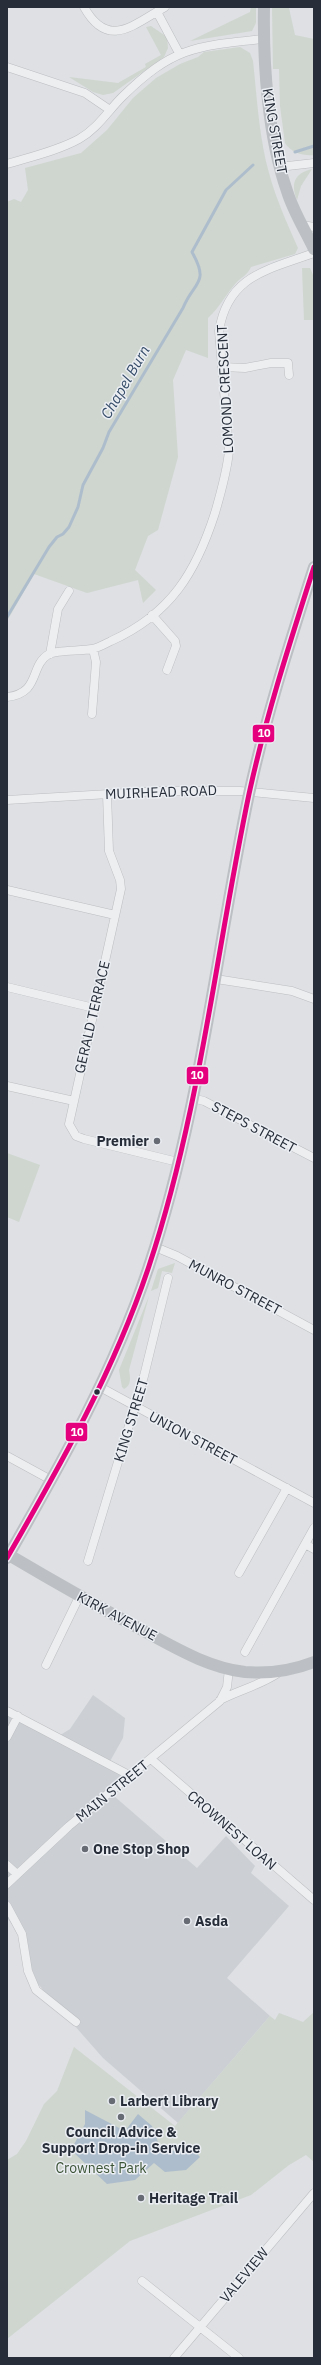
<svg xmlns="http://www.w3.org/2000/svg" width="321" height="2365" viewBox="0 0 321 2365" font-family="'IBM Plex Sans',sans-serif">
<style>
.built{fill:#ccd0d5}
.green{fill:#cfd6cf}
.water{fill:#aebdcc}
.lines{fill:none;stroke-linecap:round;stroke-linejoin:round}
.stream{stroke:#aebdcc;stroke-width:3}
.street-casing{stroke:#bcbec1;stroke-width:9}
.street{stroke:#edeef0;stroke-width:8}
.secondary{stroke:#bcbfc3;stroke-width:12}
.bus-1-casing{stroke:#ebeef3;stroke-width:8}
.bus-1{stroke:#e5007d;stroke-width:5}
.poi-dot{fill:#676c74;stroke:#ebeef3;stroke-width:1.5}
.bus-dot{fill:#272e39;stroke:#ebeef3;stroke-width:1.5}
.labels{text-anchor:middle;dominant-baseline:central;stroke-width:3;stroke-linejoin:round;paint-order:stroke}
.street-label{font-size:14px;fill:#272e39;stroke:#ebeef3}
.poi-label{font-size:14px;font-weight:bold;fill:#272e39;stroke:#ebeef3;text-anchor:start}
.park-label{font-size:14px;fill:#3c5436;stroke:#ebeef3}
.water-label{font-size:15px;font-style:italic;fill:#364d69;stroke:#ebeef3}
.line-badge{stroke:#ebeef3;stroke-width:1.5}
.badge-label{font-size:11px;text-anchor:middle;font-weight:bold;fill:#fff}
</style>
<rect width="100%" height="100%" fill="#dee0e3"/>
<path class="built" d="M93 1695 125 1718 123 1738 109 1763 130 1775 114 1796 197 1868 226 1836 255 1866 251 1873 289 1906 227 1978 270 2016 178 2123 103 2058 38 1984 16 1929 7 1918V1716L54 1739 70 1729Z"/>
<path class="green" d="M251 7H256V23L252 31 190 41 250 12Z
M272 7 289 8 295 35 314 39V155C304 156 291 153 285 143L280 106 279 69H273Z
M151 26 167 37 168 48 164 57 113 93 103 95 93 92 69 77 118 83 146 67 145 64 161 55 146 27Z
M240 47 250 53 253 61C257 98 259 137 269 173 276 199 287 223 298 248L295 254 251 267C246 277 242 276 236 283 226 294 220 307 208 318V358L186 350 173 380 178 457 158 530 148 536 135 570 156 590 143 603 138 580 87 593 34 574 7 621V202L14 199 21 202 28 190 25 168 81 153 107 130 133 98 156 78 180 64 198 57 204 52Z
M312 169 301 186 297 200C290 183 295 173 312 169Z
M302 268H310L314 277V320H304Z
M7 1153 40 1165 19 1222 7 1217Z
M175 1263 172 1273 162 1271 158 1288 151 1291 158 1269Z
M149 1296 129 1370C130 1377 132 1385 124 1389L122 1387 119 1370Z
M314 2012V2162L306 2155 289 2165 251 2195 130 2241 7 2339V2160L17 2154 26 2141 44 2104 57 2091 74 2047 175 2126 270 2016 275 2020 279 2013 303 2022Z"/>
<path class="water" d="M85 2110 125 2131 138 2114 152 2126 158 2142 167 2152 191 2147 200 2157 186 2170 165 2172 154 2163 135 2180 107 2184 71 2150 85 2124Z"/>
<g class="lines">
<path class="stream" d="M295 152 314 146
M7 617 49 547 57 537 63 534 69 527 78 507 83 485 103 448 109 432 183 308C194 281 210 284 192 252L226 190 253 165"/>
<g class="street-casing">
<path id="street" d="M84 7C108 50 133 25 165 7
M157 12 179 53
M7 67 85 93 110 110
M7 164C30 157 57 151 79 139 97 129 108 111 122 97 173 47 195 46 263 39
M279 167 314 163
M302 225 314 227
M222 367 245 368 271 363H288L289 375
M152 615 175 641 176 646 167 670
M50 654 58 609 69 591
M7 697C41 693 29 666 49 654 57 650 81 651 92 649 98 648 105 644 111 641 171 614 196 572 215 513 221 492 227 472 229 451L219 331C228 275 268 270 314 253
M92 714 96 662 93 649
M107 794 109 851 120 880 121 889 69 1124 76 1136 84 1139 178 1162
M7 800 160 791H240L314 798
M7 890 115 915
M216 979 292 991 314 999
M7 987 94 1008
M7 1086 74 1101
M192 1098 204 1101 314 1158
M155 1247 177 1256 314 1330
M100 1387 314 1503
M7 1456 51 1480
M305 1544 314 1549
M88 1561 144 1376 168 1278
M239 1573 287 1488
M245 1652 314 1528
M46 1665 79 1597
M220 1700C239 1690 261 1685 278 1673
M7 1711 129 1775
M7 1737 18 1716
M151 1759 314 1900
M7 1865 17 1874
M7 1884 69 1826 220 1701 227 1687 229 1669
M7 1906 22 1934 28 1971 36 1990 76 2022
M142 2281 239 2358
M174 2358 314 2193"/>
</g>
<use href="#street" class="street"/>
<path class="secondary" d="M264 7C263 65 268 137 287 191 293 211 305 230 314 249
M9 1555C53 1581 97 1606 142 1630 174 1647 208 1668 245 1672 270 1674 291 1671 314 1662
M7 1558C61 1464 115 1369 149 1266 200 1113 216 951 249 794 266 716 290 642 314 567"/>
<g class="bus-1-casing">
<path id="bus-1" d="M7 1558C61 1464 115 1369 149 1266 200 1113 216 951 249 794 266 716 290 642 314 567"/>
</g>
<use href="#bus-1" class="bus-1"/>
</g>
<g class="poi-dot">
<circle cx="157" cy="1141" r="4"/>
<circle cx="85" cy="1849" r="4"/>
<circle cx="187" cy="1921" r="4"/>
<circle cx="112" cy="2101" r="4"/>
<circle cx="121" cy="2117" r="4"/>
<circle cx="141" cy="2198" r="4"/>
</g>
<circle class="bus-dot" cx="97" cy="1392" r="3.5"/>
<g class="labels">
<g class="street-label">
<text transform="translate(275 131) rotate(80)">KING STREET</text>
<text transform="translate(225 389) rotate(-93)">LOMOND CRESCENT</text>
<text transform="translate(161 792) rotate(-2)">MUIRHEAD ROAD</text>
<text transform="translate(92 1017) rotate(-77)">GERALD TERRACE</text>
<text transform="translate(254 1127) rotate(28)">STEPS STREET</text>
<text transform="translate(235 1287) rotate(28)">MUNRO STREET</text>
<text transform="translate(131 1420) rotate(-73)">KING STREET</text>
<text transform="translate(193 1438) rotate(28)">UNION STREET</text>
<text transform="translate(117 1616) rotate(28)">KIRK AVENUE</text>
<text transform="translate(112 1791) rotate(-39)">MAIN STREET</text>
<text transform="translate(232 1830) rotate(41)">CROWNEST LOAN</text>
<text transform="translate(244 2275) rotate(-50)">VALEVIEW</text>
</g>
<g class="poi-label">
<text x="149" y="1141" text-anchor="end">Premier</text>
<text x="93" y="1849">One Stop Shop</text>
<text x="195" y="1921">Asda</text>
<text x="120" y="2101">Larbert Library</text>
<text x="121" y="2132" text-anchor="middle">Council Advice &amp;<tspan x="121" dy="16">Support Drop-in Service</tspan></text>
<text x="149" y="2198">Heritage Trail</text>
</g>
<g class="park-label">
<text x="101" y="2168">Crownest Park</text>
</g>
<g class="water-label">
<text transform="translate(125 382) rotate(-60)">Chapel Burn</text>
</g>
</g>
<g class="line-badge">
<rect x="252" y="724" width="23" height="19" rx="4" fill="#e5007d"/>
<rect x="186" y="1066" width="23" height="19" rx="4" fill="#e5007d"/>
<rect x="65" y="1422" width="23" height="20" rx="4" fill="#e5007d"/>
</g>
<g class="badge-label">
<text x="264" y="737">10</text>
<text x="197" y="1079">10</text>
<text x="77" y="1436">10</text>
</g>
<rect width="321" height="2365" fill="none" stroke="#272e39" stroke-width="16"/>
</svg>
